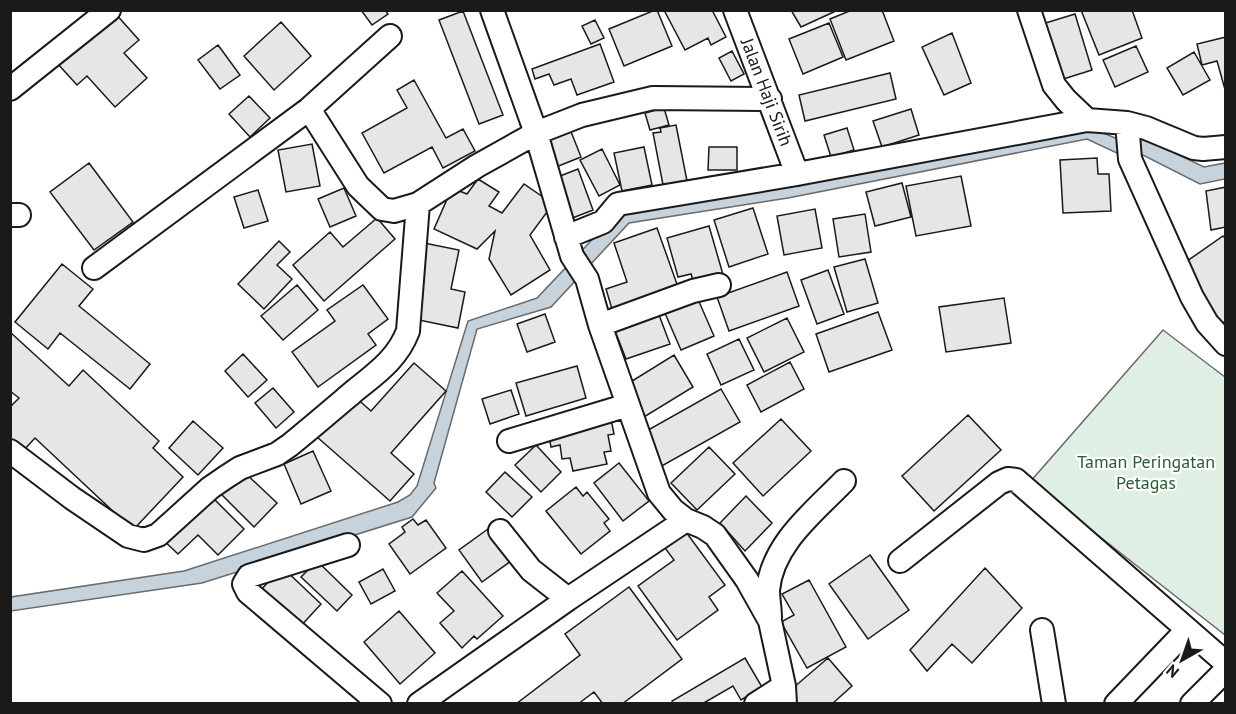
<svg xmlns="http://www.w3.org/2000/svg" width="1236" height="714" viewBox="0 0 1236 714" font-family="'PT Sans',sans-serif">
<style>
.green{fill:#e0efe3;stroke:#6a6a6a;stroke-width:1.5}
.water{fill:#c6d2dc;stroke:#6a6a6a;stroke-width:1.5}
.building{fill:#e6e6e6;stroke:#1a1a1a;stroke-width:1.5}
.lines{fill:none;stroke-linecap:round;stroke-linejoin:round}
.minor-casing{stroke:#1a1a1a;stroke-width:26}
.minor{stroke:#fff;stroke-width:22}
.labels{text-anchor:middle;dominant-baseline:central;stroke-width:4.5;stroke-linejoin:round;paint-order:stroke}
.street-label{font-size:18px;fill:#1a1a1a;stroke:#fff}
.park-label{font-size:18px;fill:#2b5a34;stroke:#fff}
</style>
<rect width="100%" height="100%" fill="#fff"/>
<path class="green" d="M1163 330 1225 377V635L1030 482Z"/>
<path class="water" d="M1082 124 1115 138 1137 135 1204 167 1225 163V179L1200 184 1137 152 1119 154 1087 139 788 198 629 223 551 307 477 329 434 483 436 488 412 517 202 583 11 611V597L184 571 398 502 410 495 417 486 468 321 537 298 622 208Z"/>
<path class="building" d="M361 10H385L388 14 372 25Z
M655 10H657L672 46 624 66 609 29Z
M664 10H712L726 37 711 45 708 38 685 50Z
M791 10H838L801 27Z
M852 10H882L894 41 846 60 830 19Z
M1081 10H1132L1142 38 1099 55Z
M463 11 503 115 479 124 439 20Z
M114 12 139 40 124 53 147 78 115 107 87 76 77 85 57 63Z
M1075 14 1092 70 1057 81 1039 25Z
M595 20 604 38 591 44 582 26Z
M281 22 311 56 274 90 244 56Z
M829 23 843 57 803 74 789 39Z
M952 33 971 83 944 95 922 47Z
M1226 37V93L1217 61 1202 65 1197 44Z
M600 44 614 82 577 95 571 79 554 85 549 74 535 79 532 69Z
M218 45 240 75 220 89 198 60Z
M1136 46 1148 72 1115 87 1103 60Z
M732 51 744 74 731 81 719 58Z
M1194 52 1210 80 1183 95 1167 68Z
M890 73 896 99 805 121 799 95Z
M414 80 446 138 463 129 475 151 443 168 432 147 384 173 362 133 407 108 397 90Z
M249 96 270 118 250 137 229 114Z
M664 108 669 125 650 130 645 113Z
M911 109 919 135 882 147 873 121Z
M568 124 581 157 556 167 543 133Z
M676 125 688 186 664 190 653 133 661 132 660 128Z
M847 128 854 150 831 157 824 135Z
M312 144 320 186 286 192 278 150Z
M644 147 652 185 622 191 614 153Z
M709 147H737V170H708Z
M602 149 620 185 599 196 580 160Z
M1097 158 1098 174H1109L1111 211 1063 213 1060 160Z
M89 163 133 222 94 250 50 192Z
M578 169 593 210 570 219 555 178Z
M961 176 971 226 916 236 906 186Z
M478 179 499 192 489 206 502 213 524 184 553 204 530 235 550 270 511 295 489 259 495 231 477 249 434 229 452 188 467 194Z
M902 183 911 217 875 226 866 192Z
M1226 187V227L1211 230 1206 191Z
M344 188 356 216 330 227 318 199Z
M258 190 268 221 244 228 234 197Z
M753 208 768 254 729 267 714 220Z
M815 209 822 248 784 255 777 216Z
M865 214 871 252 839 257 833 219Z
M377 218 395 239 324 301 293 265 330 232 343 247Z
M709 226 724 278 695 286 691 274 678 277 667 238Z
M657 228 678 287 612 309 606 289 627 282 614 243Z
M1223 236 1226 239V321L1221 324 1180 266Z
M279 241 290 252 277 265 292 279 264 309 238 284Z
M424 243 459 250 451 289 465 292 458 328 409 318Z
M865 259 878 303 847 312 834 267Z
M62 264 93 289 79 306 150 364 130 389 60 333 48 349 15 322Z
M828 270 844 314 817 324 801 280Z
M787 272 799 306 729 331 717 297Z
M297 285 318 310 283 340 261 316Z
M363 285 388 319 368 334 376 345 318 387 292 352 335 321 327 310Z
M697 297 714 336 681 350 664 311Z
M1004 298 1011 343 946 352 939 307Z
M656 307 670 344 626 359 612 323Z
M878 312 892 350 829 372 816 334Z
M545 314 555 342 527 352 517 324Z
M787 318 804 352 764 372 747 338Z
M10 332 69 386 83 370 159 441 153 448 183 477 133 530 35 438 23 451 10 439V407L19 398 10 391Z
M739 339 754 370 721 385 707 354Z
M243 354 267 380 248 397 225 371Z
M674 355 693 387 644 417 624 386Z
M790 362 804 389 761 412 747 385Z
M414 363 446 391 391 453 414 474 390 501 317 437 354 396 371 411Z
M577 366 586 398 526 416 516 383Z
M273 388 294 412 276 428 255 403Z
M721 389 740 422 660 467 641 434Z
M511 390 519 414 490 424 482 399Z
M968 415 1001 450 934 511 902 476Z
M611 419 614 434 608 435 611 451 604 452 607 464 573 471 570 458 562 459 560 445 551 447 548 432Z
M781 419 811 451 763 496 733 463Z
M193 421 223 448 198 475 169 448Z
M536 445 561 472 541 492 515 465Z
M709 447 735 474 697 510 671 483Z
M313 451 331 491 301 504 284 464Z
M619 463 649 501 623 521 594 483Z
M242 470 277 503 254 527 220 493Z
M505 472 532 497 512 517 486 492Z
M576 487 583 496 587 492 609 519 604 523 610 531 581 554 546 511Z
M207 492 244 529 218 555 198 535 178 554 160 537Z
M746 496 772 523 745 551 720 523Z
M413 519 418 525 426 520 446 548 410 574 389 544 405 532 402 527Z
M683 528 725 585 709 597 718 610 677 640 638 586 674 560 662 544Z
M488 529 511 561 482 582 459 550Z
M870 555 909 610 868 639 829 584Z
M317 561 352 595 337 611 301 577Z
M282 567 321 604 299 628 260 591Z
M985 568 1022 608 972 663 952 644 927 671 910 650Z
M383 569 395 591 371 604 359 582Z
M462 571 503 616 477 639 474 636 462 648 440 623 454 611 437 593Z
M809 580 846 647 807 668 781 622 794 615 782 594Z
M629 587 682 659 622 704H603L594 692 578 704H516L580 655 565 634Z
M399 611 435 653 400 684 364 642Z
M745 658 762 687 741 700 733 686 702 704H673L672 701Z
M828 658 852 686 832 704H794L786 694Z"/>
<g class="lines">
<g class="minor-casing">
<path id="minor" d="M492 10 536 133 572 256 587 279 600 325 659 493 673 510 686 520 703 527 715 535 747 580 770 621 784 686 785 704
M735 10 797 174
M1029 10 1054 85 1066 100 1087 120
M390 36 309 109 358 186 382 209 394 211 418 204 477 166 536 133 582 115 653 98 770 99
M10 89 109 10
M1127 123 1130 159 1192 297 1207 323 1226 344
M10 215H19
M566 237 603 222 618 204 797 174 1087 120 1127 123 1146 128 1194 148 1203 149 1226 147
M94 268 309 109
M600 325 693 291 719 285
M509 441 628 405
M10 451 72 498 128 536 144 540 158 535 210 488 226 477 240 468 277 454 290 445C311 428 332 410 352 393 375 374 397 360 408 331L418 204
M500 531 531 570 568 599
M348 545 249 576 244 584 248 592 380 704
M900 561 999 483 1008 479 1016 480 1226 663
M770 618C770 609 768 599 768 590 772 544 814 512 844 481
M1042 630 1054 704
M419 704 568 599 686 520
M756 704 784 686
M1116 704 1187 630
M1192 704 1226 670"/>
</g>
<use href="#minor" class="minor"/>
</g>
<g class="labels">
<g class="street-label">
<text transform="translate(767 92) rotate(69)">Jalan Haji Sirih</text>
</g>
<g class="park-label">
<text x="1146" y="461">Taman Peringatan<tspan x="1146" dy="21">Petagas</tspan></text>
</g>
</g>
<rect width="1236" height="714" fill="none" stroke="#1a1a1a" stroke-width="24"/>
<g transform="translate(1182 660) rotate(220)" stroke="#ffffff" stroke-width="4.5" paint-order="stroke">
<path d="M0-4.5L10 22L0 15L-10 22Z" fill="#1a1a1a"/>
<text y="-9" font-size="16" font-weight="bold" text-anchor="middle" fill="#1a1a1a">N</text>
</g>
</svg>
